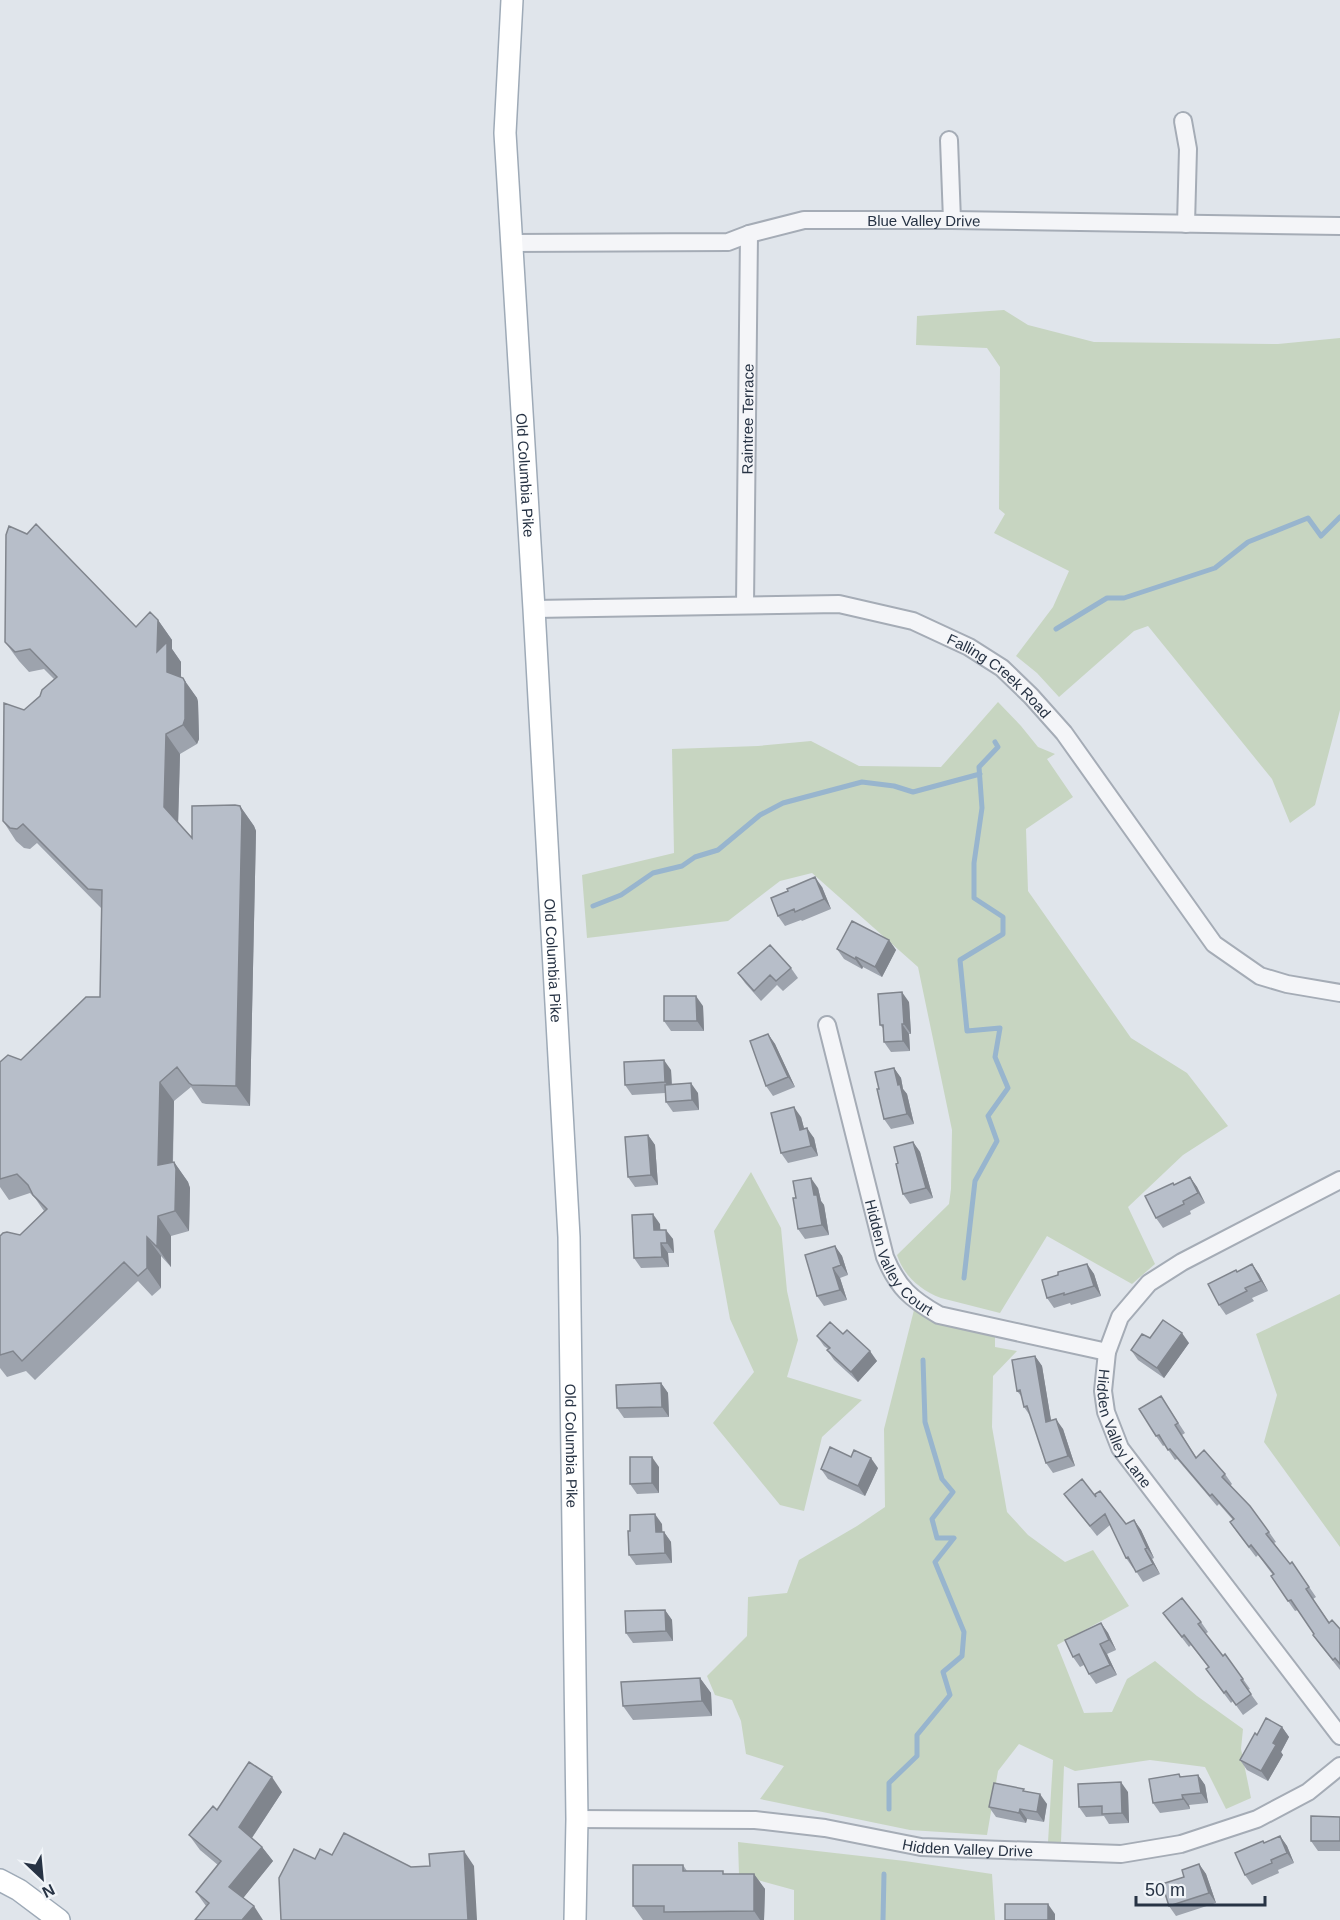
<svg xmlns="http://www.w3.org/2000/svg" width="1340" height="1920" viewBox="0 0 1340 1920" font-family="Helvetica,sans-serif">
<style>
.green{fill:#c7d5c1}
.lines{fill:none;stroke-linecap:round;stroke-linejoin:round}
.stream{stroke:#98b5ce;stroke-width:5}
.minor-casing{stroke:#a5acb6;stroke-width:20}
.major-casing{stroke:#9eaab7;stroke-width:24}
.minor{stroke:#f4f5f8;stroke-width:16}
.major{stroke:#fff;stroke-width:21}
.wall{fill:#9da3ad}
.shaded-wall{fill:#80858d}
.building{fill:#b7bec9;stroke:#80858d;stroke-width:1.5}
.labels{text-anchor:middle;dominant-baseline:central;stroke-width:6;stroke-linejoin:round;paint-order:stroke}
.street-label{font-size:15px;fill:#273344;stroke:#f0f4f8}
</style>
<rect width="100%" height="100%" fill="#e0e5eb"/>
<path class="green" d="M1004 310 1028 325 1094 342 1278 344 1340 338V710L1315 805 1290 823 1272 779 1148 626 1134 631 1059 697 1037 673 1016 656 1053 607 1069 571 994 533 1005 514 999 509 1000 367 987 348 916 345 917 316Z
M998 702 1021 726 1038 747 1055 754 1047 759 1073 797 1026 829 1028 891 1131 1038 1187 1073 1228 1126 1183 1155 1128 1207 1155 1264 1132 1284 1047 1236 1000 1313 941 1298C920 1290 904 1276 897 1255L949 1204 951 1189 952 1130 918 967 812 873 780 881 728 921 587 938 582 875 674 853 672 749 758 746 811 741 859 766 941 767Z
M751 1172 781 1228 787 1291 798 1340 787 1377 862 1400 822 1437 804 1511 780 1505 713 1423 754 1372 730 1319 714 1231Z
M1340 1294V1547L1264 1442 1277 1395 1256 1334Z
M914 1310 924 1315 995 1334V1347L1017 1351 993 1376 992 1427 1007 1512 1028 1535 1065 1562 1093 1550 1129 1606 1057 1645 1084 1713 1112 1712 1127 1679 1155 1661 1197 1696 1243 1729 1241 1749 1251 1798 1226 1809 1205 1767 1150 1760 1075 1771 1064 1766 1061 1842H1048L1053 1760 1019 1744 998 1771 987 1835 910 1830 760 1799 784 1766 746 1754 741 1721 732 1700 715 1695 707 1676 747 1636 748 1597 787 1593 799 1560 857 1526 885 1507 884 1429Z
M738 1842 905 1861 992 1874 995 1920H794V1890L739 1875Z"/>
<g class="lines">
<path class="stream" d="M1056 629 1107 598H1124L1215 568 1248 542 1308 518 1321 536 1340 517
M593 906 621 895 653 873 682 866 695 857 718 850 760 815 783 803 862 782 894 786 913 792 980 774
M964 1278 975 1181 997 1141 988 1116 1008 1088 995 1057 1000 1028 967 1031 960 960 1003 934V917L974 898V863L982 808 979 767 998 747 995 742
M889 1809V1783L917 1756V1735L950 1695 943 1672 962 1656 964 1632 935 1562 954 1538H937L932 1519 953 1492 942 1479 925 1422 923 1360
M883 1920 884 1874"/>
<g class="minor-casing">
<g id="minor">
<path d="M1183 121 1188 149 1186 224"/>
<path d="M949 140 952 220"/>
<path id="s1" d="M511 243 728 242 749 234 804 220H952L1340 226"/>
<path id="s2" d="M745 605 749 234"/>
<path id="s3" d="M534 609 839 604 913 621 969 647 1002 668 1031 696 1064 733 1214 944 1260 976 1287 984 1340 993"/>
<path id="s4" d="M827 1025 885 1257C898 1288 911 1299 939 1315L1107 1352"/>
<path id="s5" d="M1340 1180 1182 1262 1149 1283 1120 1317 1107 1352 1103 1391 1106 1412 1120 1448 1340 1736"/>
<path id="s6" d="M577 1819 755 1820 825 1828 921 1847 1121 1854 1181 1844 1257 1819 1308 1792 1340 1766"/>
</g>
</g>
<g class="major-casing">
<g id="major">
<path id="s7" d="M512 0 505 133 534 609 569 1237 577 1819 575 1920"/>
<path d="M0 1880 19 1890 59 1920"/>
</g>
</g>
<use href="#minor" class="minor"/>
<use href="#major" class="major"/>
</g>
<path class="wall" d="M158 620 172 640V649L181 662V677L197 698 198 702 199 739 197 744 180 754 178 823 192 838 240 806 254 826 256 831 250 1106 206 1104 202 1103 191 1087 174 1101 173 1163 174 1162 188 1182 190 1188 189 1231 171 1236V1267L161 1256V1288L152 1296 138 1281 35 1380 26 1371 7 1377 0 1368V1236L20 1235 44 1211 35 1198 30 1193 9 1200 0 1187V1062L21 1060 100 997 102 909 37 843 30 849 24 848 16 841 3 821 24 710 40 696 54 679 44 669 29 672 19 661 5 642 136 627Z
M822 887 831 909 802 921 801 920 785 926 778 916Z
M889 940 896 950 882 977 863 967 862 969 844 959 837 949Z
M791 968 798 978 783 991 777 985 761 1001 745 983 738 973Z
M909 1002 911 1034H909L910 1051 891 1052 884 1042 883 1028 880 1025Z
M703 1006 704 1031H671L664 1021Z
M768 1034 775 1044 795 1087 773 1096 766 1086Z
M894 1068 901 1078 903 1089 907 1094 914 1124 891 1129 884 1119 879 1089Z
M671 1070 672 1085 698 1093 699 1110 673 1112 666 1102 665 1093 632 1095 625 1085Z
M801 1117 804 1128 814 1138 818 1156 788 1163 781 1153Z
M648 1135 655 1145 658 1185 635 1187 628 1177Z
M913 1142 920 1152 933 1198 910 1204 903 1194 898 1163Z
M1190 1177 1197 1187 1205 1203 1190 1211 1191 1214 1163 1228 1156 1218 1175 1185Z
M818 1188 821 1201 824 1205 829 1235 805 1239 798 1229Z
M660 1224V1230L673 1239 674 1253H668L669 1267 641 1268 634 1258Z
M835 1246 842 1256 848 1275 840 1278 847 1300 824 1306 817 1296Z
M1087 1264 1094 1274 1101 1296 1071 1305 1070 1303 1054 1308 1047 1298 1058 1275Z
M1252 1264 1259 1274 1268 1291 1252 1298 1254 1301 1226 1315 1219 1305 1237 1272Z
M843 1334 877 1361 858 1382 834 1360 827 1350 828 1349 824 1346 817 1336Z
M1150 1338 1189 1343 1164 1378 1138 1360 1131 1350Z
M1035 1356 1042 1366 1051 1421 1063 1429 1075 1466 1053 1473 1046 1463 1031 1417 1024 1407 1022 1397 1017 1391Z
M661 1383 668 1393 669 1417 624 1418 617 1408Z
M1161 1396 1185 1433 1182 1435 1196 1457 1225 1474 1232 1484 1230 1486 1269 1532 1276 1542 1274 1543 1290 1564 1292 1562 1316 1597 1313 1599 1329 1622 1340 1629V1670L1320 1645 1313 1635 1314 1634 1298 1610 1295 1611 1288 1601 1273 1575 1258 1555 1256 1557 1237 1532 1230 1522 1233 1520 1219 1504 1217 1506 1177 1459 1175 1460 1165 1445 1163 1446 1156 1436Z
M659 1467V1493L637 1494 630 1484Z
M878 1468 865 1496 828 1479 821 1469Z
M1064 1494 1096 1497 1126 1524 1134 1520 1141 1530 1154 1558 1152 1559 1160 1574 1143 1582 1134 1568H1133L1126 1558 1110 1525 1097 1536Z
M662 1524V1532H664L671 1542 672 1563 636 1565 629 1555Z
M665 1610 672 1620 673 1641 633 1643 626 1633Z
M1163 1613 1201 1622 1208 1632 1205 1634 1223 1656 1243 1679 1250 1689 1248 1690 1258 1704 1243 1715 1233 1701 1231 1703 1213 1679 1208 1667 1191 1645 1189 1647Z
M1101 1623 1108 1633 1116 1650 1107 1654 1117 1675 1096 1684 1089 1674 1084 1665 1080 1667 1073 1657Z
M700 1678 711 1693 712 1716 633 1720 623 1706Z
M1282 1727 1289 1737 1281 1752 1283 1755 1268 1781 1247 1770 1240 1760 1257 1735Z
M1179 1774 1181 1777 1198 1775 1205 1785 1208 1803 1189 1805 1190 1809 1160 1813 1153 1803Z
M282 1792 252 1838 262 1847 273 1861 243 1898 206 1906 196 1892 218 1865 200 1850 189 1835 217 1810Z
M1026 1792 1047 1804 1044 1822 1027 1819 1026 1823 996 1817 989 1807Z
M1128 1792 1129 1823 1109 1824 1104 1816 1086 1817 1079 1807Z
M1340 1817V1851H1318L1311 1841Z
M1280 1836 1287 1846 1294 1863 1278 1870 1279 1873 1252 1885 1245 1875 1264 1843Z
M1199 1864 1206 1874 1216 1903 1176 1916 1169 1906 1184 1877Z
M683 1865 687 1871 725 1874H754L765 1889 764 1920H643L633 1906Z"/>
<path class="shaded-wall" d="M158 620 172 640V649L181 662V691L167 672 157 652Z
M183 678 197 698 198 702 199 739 197 744 183 725Z
M166 734 180 754 178 827 164 807Z
M240 806 254 826 256 831 250 1106 236 1086Z
M815 877 822 887 831 909 824 899Z
M889 940 896 950 882 977 875 967Z
M856 957 863 967 862 969 855 959Z
M902 992 909 1002 911 1034 904 1024Z
M696 996 703 1006 704 1031 697 1021Z
M902 1024 909 1034 910 1051 903 1041Z
M768 1034 775 1044 795 1087 788 1077Z
M664 1060 671 1070 672 1092 665 1082Z
M894 1068 901 1078 903 1089 907 1094 914 1124 907 1114 898 1085Z
M160 1082 174 1101 172 1185 158 1165Z
M691 1083 698 1093 699 1110 692 1100Z
M794 1107 801 1117 807 1140 800 1130Z
M807 1128 814 1138 818 1156 811 1146Z
M648 1135 655 1145 658 1185 651 1175Z
M913 1142 920 1152 933 1198 926 1188Z
M174 1162 188 1182 190 1188 189 1231 175 1211Z
M1190 1177 1197 1187 1205 1203 1198 1193Z
M811 1178 818 1188 821 1201 824 1205 829 1235 822 1225 814 1195Z
M653 1214 660 1224 661 1240 654 1230Z
M158 1216 171 1236V1267L157 1247Z
M666 1230 673 1239 674 1253 667 1243Z
M147 1237 161 1256V1288L147 1268Z
M661 1243 668 1253 669 1267 662 1257Z
M835 1246 842 1256 848 1275 841 1265Z
M1087 1264 1094 1274 1101 1296 1094 1286Z
M1252 1264 1259 1274 1268 1291 1261 1281Z
M833 1268 840 1278 847 1300 840 1290Z
M1182 1333 1189 1343 1164 1378 1157 1368Z
M870 1351 877 1361 858 1382 851 1372Z
M1035 1356 1042 1366 1053 1432 1046 1422Z
M661 1383 668 1393 669 1417 662 1407Z
M1056 1419 1063 1429 1075 1466 1068 1456Z
M652 1457 659 1467V1493L652 1483Z
M871 1458 878 1468 865 1496 858 1486Z
M655 1514 662 1524 663 1542 656 1532Z
M1134 1520 1141 1530 1154 1558 1147 1548Z
M664 1532 671 1542 672 1563 665 1553Z
M1145 1549 1152 1559 1160 1574 1153 1564Z
M665 1610 672 1620 673 1641 666 1631Z
M1101 1623 1108 1633 1116 1650 1109 1640Z
M1100 1644 1107 1654 1117 1675 1110 1665Z
M700 1678 711 1693 712 1716 702 1701Z
M1282 1727 1289 1737 1281 1752 1283 1755 1268 1781 1261 1771 1273 1743Z
M1198 1775 1205 1785 1208 1803 1201 1793Z
M272 1777 282 1792 249 1842 239 1827Z
M1121 1782 1128 1792 1129 1823 1122 1813Z
M1040 1794 1047 1804 1044 1822 1037 1812Z
M1182 1795 1189 1805 1190 1809 1183 1799Z
M1020 1809 1027 1819 1026 1823 1019 1813Z
M1280 1836 1287 1846 1294 1863 1287 1853Z
M262 1847 273 1861 240 1902 229 1887Z
M464 1851 474 1866 477 1920H468Z
M1199 1864 1206 1874 1216 1903 1209 1893Z
M754 1874 765 1889 764 1920H760L754 1911Z
M1048 1904 1055 1914V1920H1048Z
M254 1906 263 1920H242Z"/>
<path class="building" d="M36 524 136 627 150 612 158 620 157 652 167 642V672L183 678 185 682V719L183 725 166 734 164 807 192 838V806L235 805 240 806 242 812 236 1086 192 1085 189 1083 177 1067 160 1082 158 1165 174 1162 176 1169 175 1211 158 1216 157 1247 147 1237V1268L138 1276 124 1262 22 1361 13 1351 0 1355V1236L3 1233 7 1232 20 1235 47 1209 33 1195 28 1185 17 1174 0 1179V1062L8 1055 21 1060 86 997H100L102 890 88 889 23 824 17 829 10 828 3 821 4 703 24 710 40 696 42 690 57 677 30 649 15 652 5 642 6 535 9 526 27 534Z
M815 877 824 899 795 912 794 909 778 916 771 898 788 891 787 889Z
M852 921 889 940 875 967 856 957 855 959 837 949Z
M770 945 791 968 776 981 770 975 754 991 738 973Z
M902 992 904 1024H902L903 1041 884 1042 883 1025H880L878 994Z
M664 996H696L697 1021H664Z
M768 1034 788 1077 766 1086 750 1041Z
M664 1060 665 1082 625 1085 624 1062Z
M894 1068 898 1085 900 1084 907 1114 884 1119 877 1089H879L875 1072Z
M691 1083 692 1100 666 1102 665 1085Z
M794 1107 800 1130 807 1128 811 1146 781 1153 771 1113Z
M648 1135 651 1175 628 1177 625 1137Z
M913 1142 926 1188 903 1194 896 1164 898 1163 894 1147Z
M1190 1177 1198 1193 1183 1201 1184 1204 1156 1218 1145 1196 1173 1183 1174 1185Z
M811 1178 814 1195H817L822 1225 798 1229 793 1198H796L793 1181Z
M653 1214 654 1230H666L667 1243H661L662 1257 634 1258 632 1215Z
M835 1246 841 1265 833 1268 840 1290 817 1296 805 1255Z
M1087 1264 1094 1286 1064 1295V1293L1047 1298 1042 1280 1058 1275V1272Z
M1252 1264 1261 1281 1245 1288 1247 1291 1219 1305 1208 1284 1236 1270 1237 1272Z
M1163 1320 1182 1333 1157 1368 1131 1350 1142 1334 1150 1338Z
M830 1322 843 1334 847 1330 870 1351 851 1372 827 1350 830 1348 817 1336Z
M1035 1356 1046 1422 1056 1419 1068 1456 1046 1463 1027 1406 1024 1407 1020 1390 1017 1391 1012 1360Z
M661 1383 662 1407 617 1408 616 1385Z
M1161 1396 1178 1423 1175 1425 1196 1458 1204 1450 1225 1474 1222 1477 1250 1506 1269 1532 1266 1534 1290 1564 1292 1562 1309 1587 1306 1589 1329 1623 1332 1620 1340 1629V1664L1335 1658 1333 1660 1313 1635 1314 1634 1291 1600 1288 1601 1271 1576 1274 1574 1251 1545 1249 1547 1230 1522 1234 1519 1212 1494 1210 1496 1170 1449 1168 1450 1159 1435 1156 1436 1139 1409Z
M830 1447 851 1457 854 1450 871 1458 858 1486 821 1469Z
M630 1457H652V1483L630 1484Z
M1082 1479 1096 1497 1095 1494 1100 1491 1126 1524 1134 1520 1147 1548 1145 1549 1153 1564 1136 1572 1128 1557 1126 1558 1105 1514 1090 1526 1064 1494Z
M655 1514 656 1532H664L665 1553 629 1555 628 1531H630V1515Z
M1182 1598 1201 1622 1198 1624 1223 1656 1225 1654 1243 1679 1241 1680 1251 1694 1236 1705 1226 1691 1224 1693 1206 1669 1209 1667 1184 1635 1182 1637 1163 1613Z
M665 1610 666 1631 626 1633 625 1611Z
M1101 1623 1109 1640 1100 1644 1110 1665 1089 1674 1079 1654 1073 1657 1065 1640Z
M700 1678 702 1701 623 1706 621 1682Z
M1266 1718 1282 1727 1273 1743 1276 1745 1261 1771 1240 1760 1255 1733 1257 1735Z
M249 1762 272 1777 239 1827 262 1847 229 1887 254 1906 242 1920H195L209 1903 196 1892 221 1861 189 1835 213 1806 217 1810Z
M1179 1774 1180 1777 1198 1775 1201 1793 1182 1795 1183 1799 1153 1803 1149 1779Z
M1121 1782 1122 1813 1102 1814V1806L1079 1807 1078 1784Z
M994 1783 1024 1789 1023 1791 1040 1794 1037 1812 1020 1809 1019 1813 989 1807Z
M1311 1816 1340 1817V1841H1311Z
M344 1833 411 1867 430 1866 429 1854 464 1851 468 1920H281L279 1878 294 1849 315 1859 320 1849 332 1855Z
M1280 1836 1287 1853 1271 1860 1272 1863 1245 1875 1235 1853 1263 1841 1264 1843Z
M1199 1864 1209 1893 1169 1906 1162 1884 1184 1877 1182 1870Z
M633 1865H683V1871H723V1874H754V1911L664 1912V1906H633Z
M1005 1904H1048V1920H1005Z"/>
<g class="labels">
<g class="street-label">
<text stroke="none"><textPath href="#s1" startOffset="416">Blue Valley Drive</textPath></text>
<text stroke="none"><textPath href="#s2" startOffset="186">Raintree Terrace</textPath></text>
<text stroke="none"><textPath href="#s7" startOffset="476">Old Columbia Pike</textPath></text>
<text stroke="none"><textPath href="#s3" startOffset="484">Falling Creek Road</textPath></text>
<text stroke="none"><textPath href="#s7" startOffset="962">Old Columbia Pike</textPath></text>
<text stroke="none"><textPath href="#s4" startOffset="246">Hidden Valley Court</textPath></text>
<text stroke="none"><textPath href="#s5" startOffset="381">Hidden Valley Lane</textPath></text>
<text stroke="none"><textPath href="#s7" startOffset="1448">Old Columbia Pike</textPath></text>
<text stroke="none"><textPath href="#s6" startOffset="393">Hidden Valley Drive</textPath></text>
</g>
</g>
<g transform="translate(42 1878) rotate(154)" stroke="#f0f4f8" stroke-width="4.5" paint-order="stroke">
<path d="M0-4.5L10 22L0 15L-10 22Z" fill="#273344"/>
<text y="-9" font-size="16" font-weight="bold" text-anchor="middle" fill="#273344">N</text>
</g>
<path d="M1136 1896v9h129v-9" fill="none" stroke="#273344" stroke-width="3"/>
<text x="1145" y="1896" font-size="18" fill="#273344" stroke="#f0f4f8" stroke-width="4.5" paint-order="stroke">50 m</text>
</svg>
